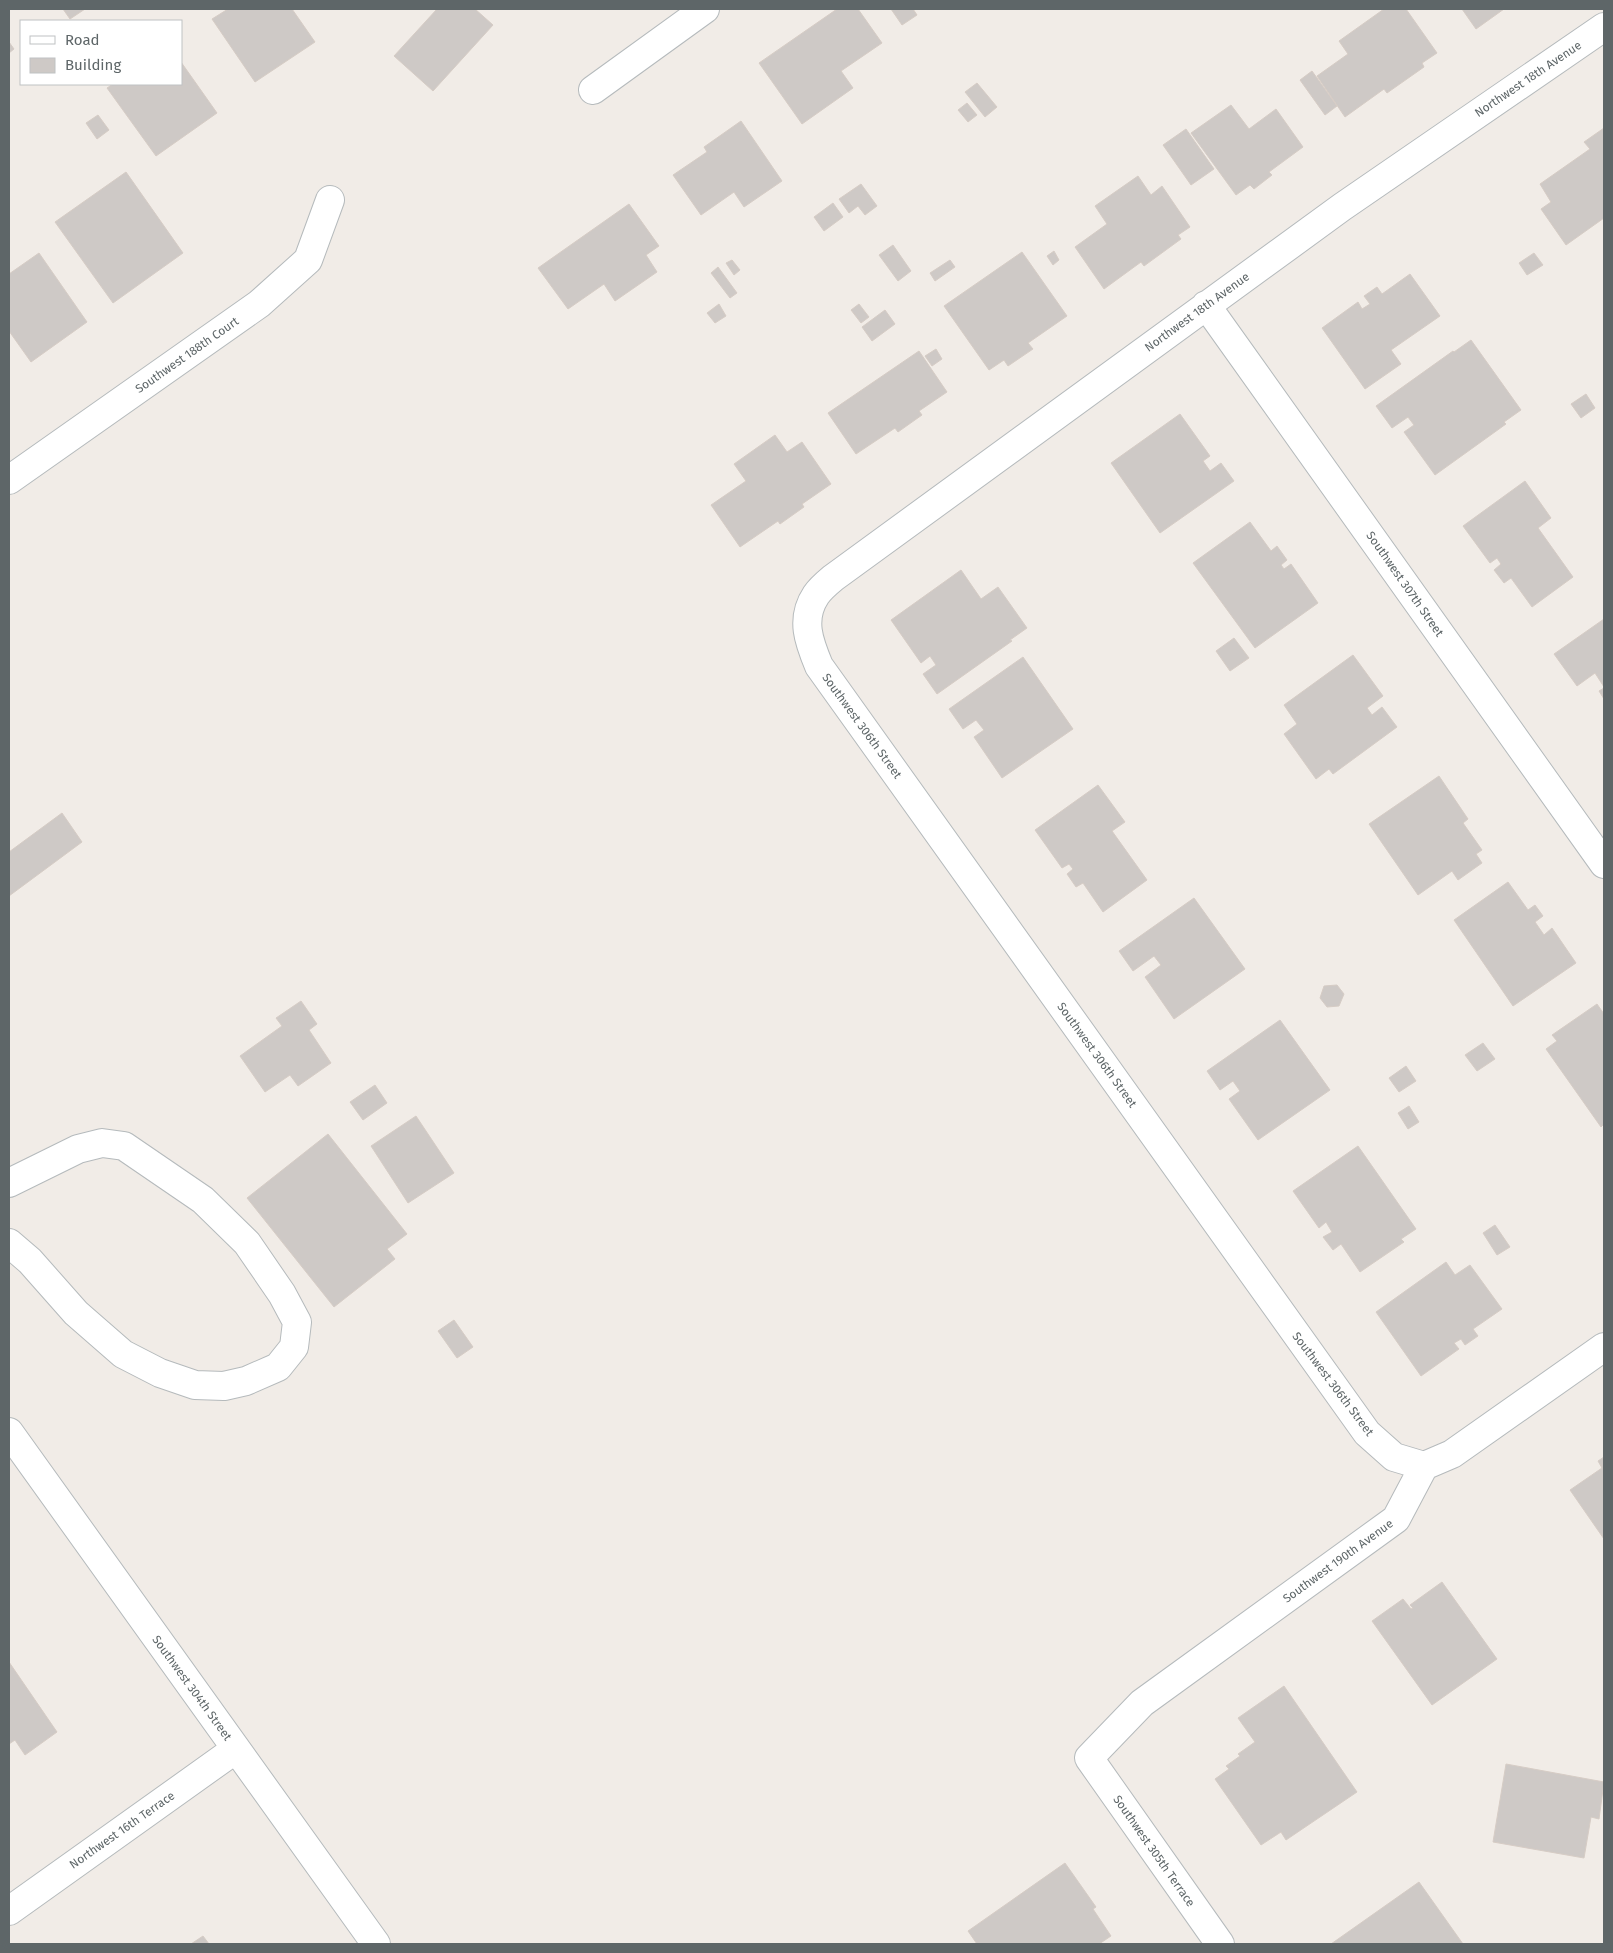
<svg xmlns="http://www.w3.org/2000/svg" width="1613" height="1953" viewBox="0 0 1613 1953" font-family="'Fira Sans',sans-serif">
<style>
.building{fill:#cec9c6;stroke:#d6ccc5}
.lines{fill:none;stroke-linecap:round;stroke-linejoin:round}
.minor-casing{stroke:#b5babc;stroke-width:30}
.minor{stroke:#fff;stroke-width:28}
.labels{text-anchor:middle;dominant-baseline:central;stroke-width:5;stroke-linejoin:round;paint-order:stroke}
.street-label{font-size:12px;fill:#5e6668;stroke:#fff}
</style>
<rect width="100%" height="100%" fill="#f1ece7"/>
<path class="building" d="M63 9H85L70 19Z
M228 9H292L315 42 255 82 212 19Z
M437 9H475L493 25 433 91 394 56Z
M837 9H858L882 43 841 71 853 88 802 124 759 63Z
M891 9H913L917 15 902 25Z
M1384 9H1406L1437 53 1422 63 1424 67 1387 93 1384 89 1345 117 1317 76 1348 54 1339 41Z
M1462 9H1504L1476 29Z
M9 42 14 49 9 53Z
M181 62 217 113 156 156 107 88 113 84H181Z
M1312 71 1337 106 1325 115 1300 80Z
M977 83 997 107 985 117 965 92Z
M967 103 977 115 968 122 958 110Z
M1231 105 1249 129 1276 109 1303 147 1269 172 1272 175 1254 189 1250 185 1236 195 1191 133Z
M98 115 109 130 97 139 86 123Z
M741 121 782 181 744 207 734 192 701 215 673 175 707 152 704 147Z
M1604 128V218L1566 245 1541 209 1551 202 1540 184 1590 149 1584 142Z
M1186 129 1214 169 1191 185 1163 145Z
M126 172 183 253 113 303 55 222Z
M1138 176 1151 195 1162 186 1190 227 1178 235 1181 239 1144 266 1141 262 1104 289 1075 247 1107 224 1095 206Z
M861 184 877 206 865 215 858 206 849 213 839 199Z
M833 203 843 217 824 231 814 217Z
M629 204 659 246 646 255 657 272 615 301 604 284 568 309 538 268Z
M893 245 911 271 898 281 879 255Z
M1054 251 1059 260 1053 265 1047 256Z
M1022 252 1067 316 1028 343 1033 349 1008 366 1004 360 989 370 944 306Z
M39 253 87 322 31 362 9 331V274Z
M1534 253 1543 265 1527 275 1519 263Z
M732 260 740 270 734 275 726 263Z
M950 260 955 267 935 281 930 273Z
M718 267 737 293 730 298 711 273Z
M1410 274 1440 316 1391 350 1401 364 1365 389 1322 328 1358 302 1362 309 1370 304 1364 296 1377 287 1382 294Z
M719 304 726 316 715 323 707 313Z
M859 304 869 317 861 323 851 310Z
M885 310 895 324 872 341 862 327Z
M1471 340 1521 410 1504 422 1506 424 1435 475 1404 432 1414 425 1408 417 1392 428 1376 406 1453 351 1454 352Z
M936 349 942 359 932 366 925 356Z
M919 351 947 392 919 411 922 415 898 432 895 428 856 454 828 413Z
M1586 394 1595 408 1581 418 1571 404Z
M1180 414 1210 456 1203 461 1210 471 1221 463 1234 481 1160 533 1111 463Z
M775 435 787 452 802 442 831 484 802 504 804 507 780 524 778 521 740 547 711 505 746 481 734 464Z
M1525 481 1551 518 1538 528 1573 577 1532 607 1511 578 1504 583 1494 570 1501 564 1497 558 1490 563 1463 526Z
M1250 522 1271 551 1277 546 1287 560 1281 565 1284 569 1291 564 1318 603 1255 648 1193 563Z
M961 570 981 599 998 587 1027 628 1010 640 1012 641 937 694 923 674 936 665 930 656 921 663 891 620Z
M1604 619V687L1595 673 1577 686 1554 654Z
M1234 638 1249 658 1230 671 1216 651Z
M1353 655 1383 696 1367 708 1372 715 1382 707 1397 727 1333 774 1329 769 1316 779 1284 734 1297 724 1284 705Z
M1023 657 1073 729 1002 778 974 737 984 730 976 720 963 729 949 709Z
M1604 688V699L1599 691Z
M1439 776 1468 819 1463 823 1482 850 1476 854 1482 863 1458 880 1452 871 1418 895 1369 824Z
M1098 785 1125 822 1112 831 1147 880 1103 912 1083 883 1076 887 1067 874 1073 869 1069 864 1062 868 1035 830Z
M62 813 82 842 9 896V852Z
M1508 882 1528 910 1535 905 1543 916 1535 922 1544 935 1552 928 1576 963 1513 1006 1454 920Z
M1194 898 1245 969 1174 1019 1145 977 1161 965 1154 956 1133 971 1119 951Z
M1337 985 1344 994 1339 1006 1327 1007 1320 998 1324 986Z
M301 1001 317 1024 309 1030 331 1063 298 1086 290 1075 265 1092 240 1056 282 1026 276 1018Z
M1597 1004 1604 1014V1124L1601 1127 1546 1049 1557 1041 1552 1035Z
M1280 1020 1330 1090 1258 1140 1229 1099 1240 1091 1233 1081 1220 1090 1207 1071Z
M1483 1043 1495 1059 1477 1071 1465 1055Z
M1406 1066 1416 1081 1399 1092 1389 1078Z
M375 1085 387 1103 363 1120 350 1102Z
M1409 1106 1419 1122 1408 1129 1398 1113Z
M416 1116 454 1173 408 1203 371 1146Z
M328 1134 407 1234 387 1249 395 1259 334 1307 247 1198Z
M1358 1146 1416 1229 1401 1239 1404 1242 1360 1272 1341 1244 1333 1250 1323 1237 1332 1232 1326 1222 1319 1228 1293 1191Z
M1495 1225 1510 1247 1497 1255 1483 1233Z
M1446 1262 1455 1275 1470 1265 1502 1309 1473 1329 1478 1336 1465 1345 1461 1339 1454 1343 1459 1349 1421 1376 1376 1312Z
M454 1320 473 1347 457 1358 438 1331Z
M1604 1457V1539L1570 1490 1602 1468 1598 1461Z
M1442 1582 1497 1659 1432 1705 1372 1621 1403 1599 1411 1609 1413 1608 1410 1605Z
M9 1662 57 1732 25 1755 15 1740 9 1744Z
M1284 1686 1357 1792 1286 1840 1281 1832 1261 1845 1215 1779 1229 1769 1226 1766 1240 1756 1238 1754 1255 1742 1238 1718Z
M1506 1764 1604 1782 1599 1819 1591 1817 1584 1858 1493 1842Z
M1065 1863 1096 1907 1093 1909 1111 1936 1099 1944H977L968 1931Z
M1419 1882 1463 1944H1331Z
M203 1936 209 1944H191Z"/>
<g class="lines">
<g class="minor-casing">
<path id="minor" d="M593 90 705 9
M1206 305 1604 864
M9 480 259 304 308 260 330 200
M9 1183 78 1149 102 1143 124 1146 203 1200 247 1243 282 1294 297 1322 294 1347 278 1367 246 1381 224 1386 195 1385 160 1373 123 1354 76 1313 30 1261 9 1243
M9 1432 376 1944
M1424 1466 1394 1457 1367 1433 819 666C809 642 800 619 816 595 820 589 827 583 833 578L1342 207 1604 27
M9 1911 236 1749
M1220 1944 1089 1758 1142 1703 1396 1519 1424 1466 1452 1454 1604 1347"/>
</g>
<use href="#minor" class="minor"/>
</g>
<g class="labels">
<g class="street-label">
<text transform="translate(1528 79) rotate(-34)">Northwest 18th Avenue</text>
<text transform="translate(1197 312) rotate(-36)">Northwest 18th Avenue</text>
<text transform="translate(187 355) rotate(-35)">Southwest 188th Court</text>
<text transform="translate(1405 584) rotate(55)">Southwest 307th Street</text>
<text transform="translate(862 726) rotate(54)">Southwest 306th Street</text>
<text transform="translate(1097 1055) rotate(54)">Southwest 306th Street</text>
<text transform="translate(1333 1384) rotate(53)">Southwest 306th Street</text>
<text transform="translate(1338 1561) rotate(-36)">Southwest 190th Avenue</text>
<text transform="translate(192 1688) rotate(54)">Southwest 304th Street</text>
<text transform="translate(122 1830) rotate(-35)">Northwest 16th Terrace</text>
<text transform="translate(1154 1851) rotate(55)">Southwest 305th Terrace</text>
</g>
</g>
<rect width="1613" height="1953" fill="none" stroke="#5e6668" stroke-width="20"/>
<rect x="20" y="20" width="162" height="65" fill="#ffffff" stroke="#bfc2c3"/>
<rect x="30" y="36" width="25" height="8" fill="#ffffff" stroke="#bfc2c3"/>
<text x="65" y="45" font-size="15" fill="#5e6668">Road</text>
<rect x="30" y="58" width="25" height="15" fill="#cec9c6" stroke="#bfc2c3"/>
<text x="65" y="70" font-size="15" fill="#5e6668">Building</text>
</svg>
